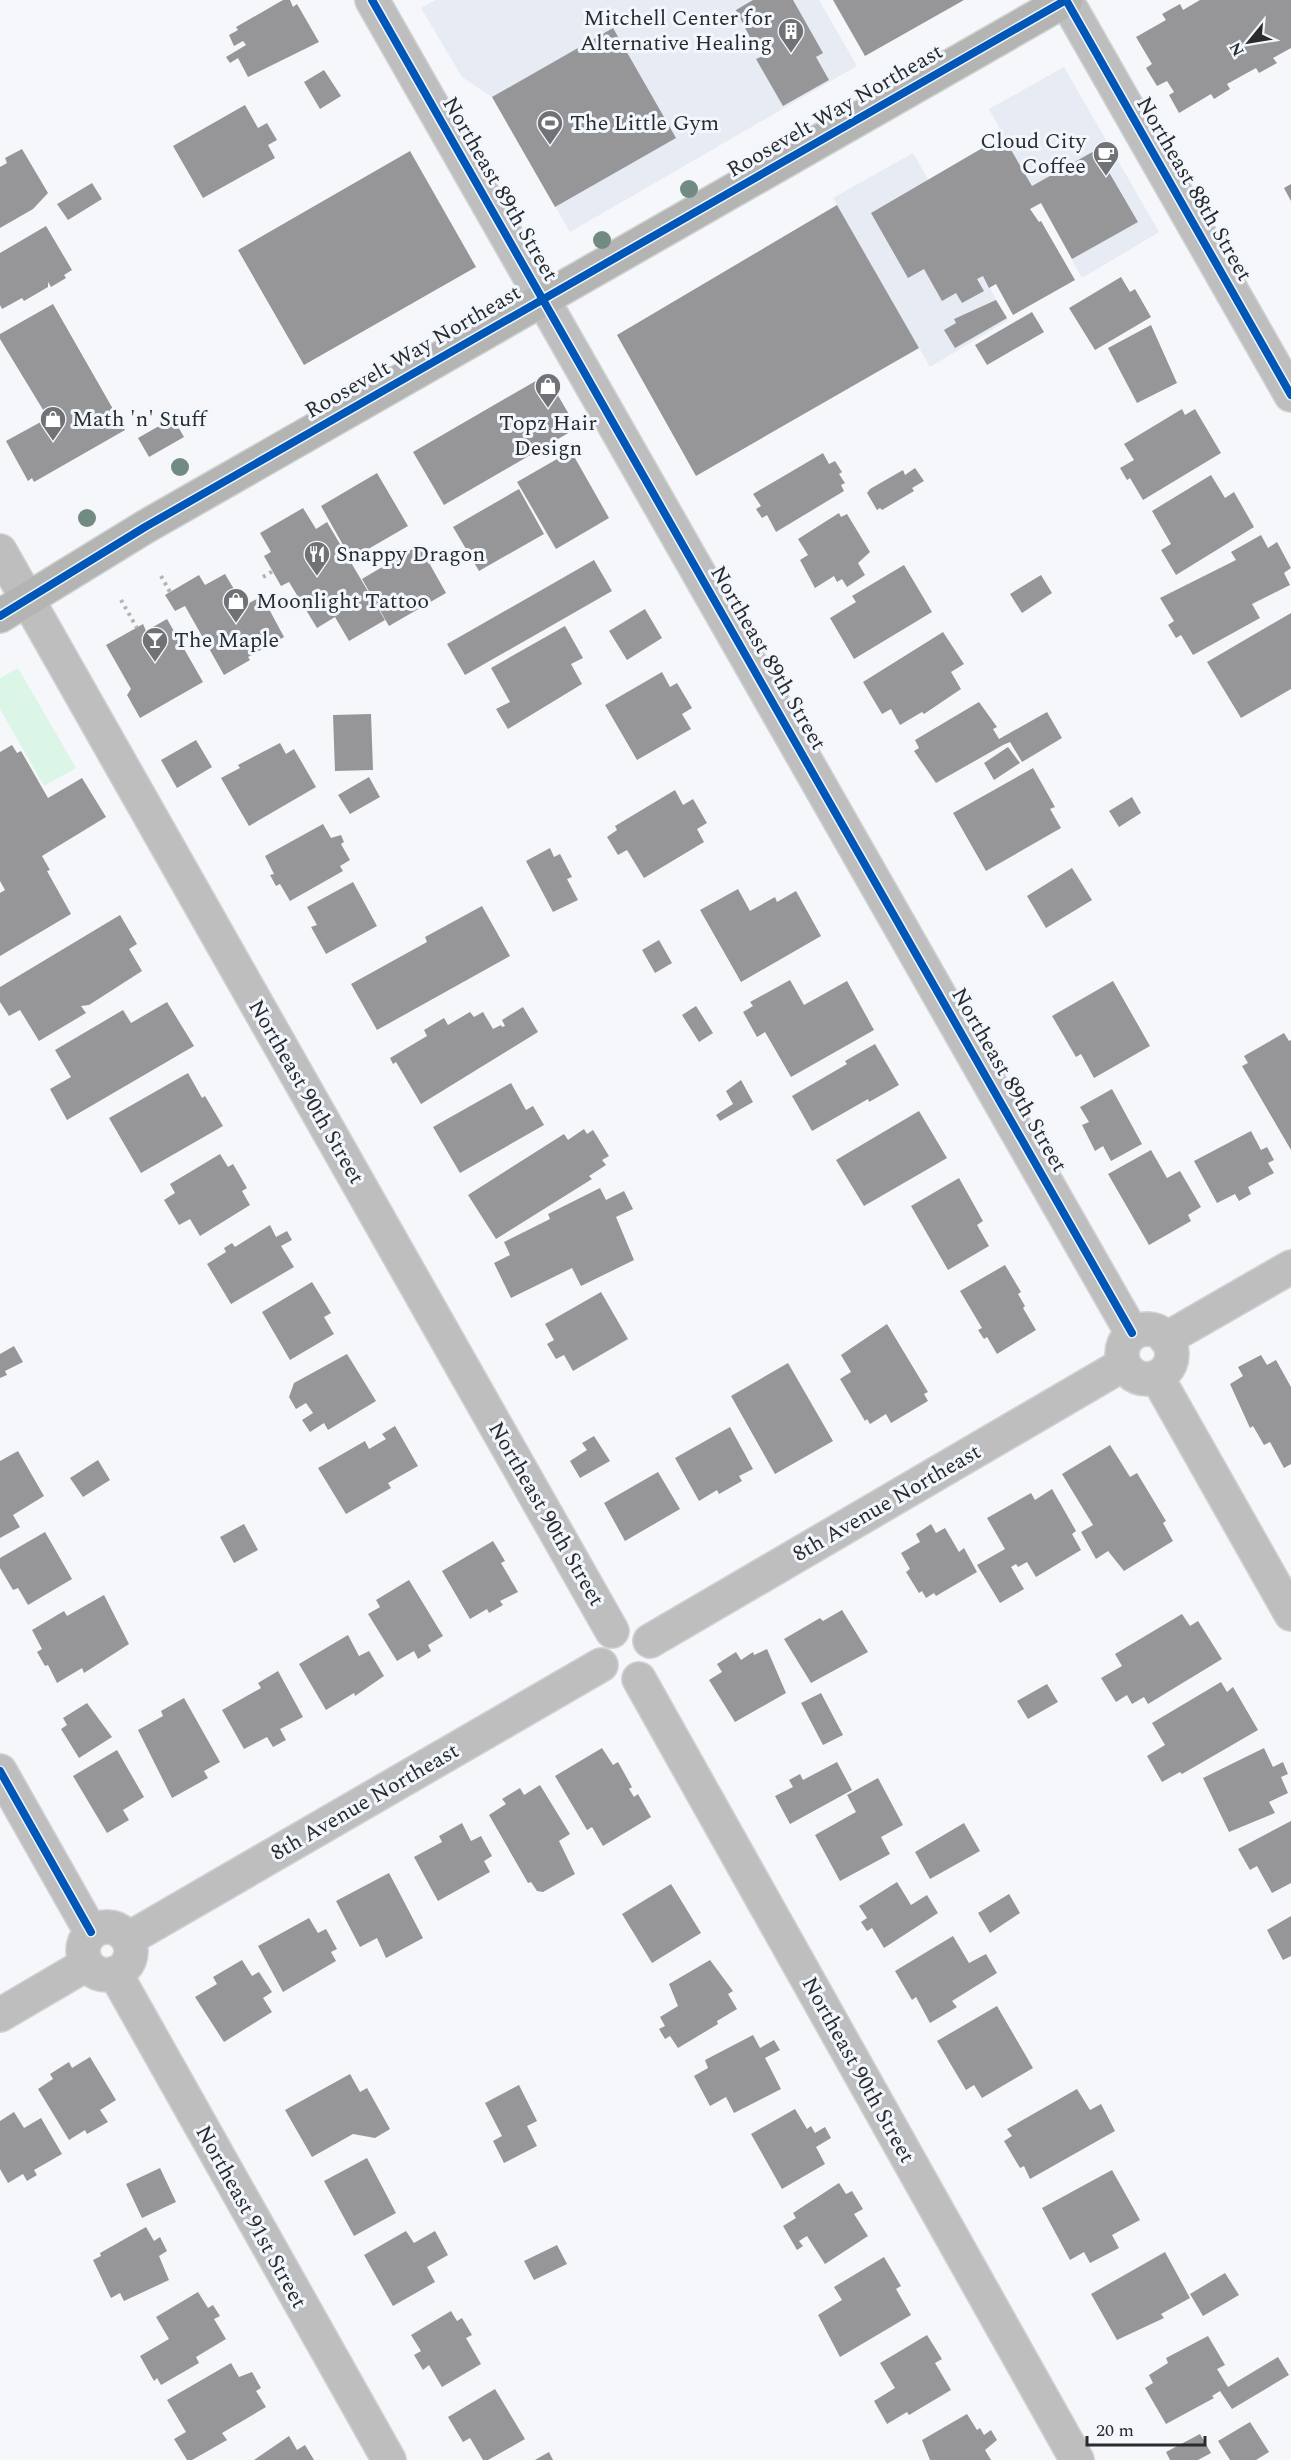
<svg xmlns="http://www.w3.org/2000/svg" width="1291" height="2460" viewBox="0 0 1291 2460" font-family="Spectral,serif">
<style>
.built{fill:#e6ebf4}
.green{fill:#dbf6e7}
.building{fill:#969698}
.lines{fill:none;stroke-linecap:round;stroke-linejoin:round}
.minor-casing{stroke:#d1d2d4;stroke-width:36}
.secondary-casing{stroke:#d1d2d4;stroke-width:36}
.path{stroke:#b3b3b4;stroke-width:4;stroke-dasharray:3 4.5;stroke-linecap:butt}
.minor{stroke:#bfbebe;stroke-width:33}
.secondary{stroke:#b4b4b3;stroke-width:33}
.cycleway-casing{stroke:#f2f6fd;stroke-width:11}
.cycleway{stroke:#0057b8;stroke-width:8}
.tree{fill:#728b82}
.labels{text-anchor:middle;dominant-baseline:central;stroke-width:6;stroke-linejoin:round;paint-order:stroke}
.poi-label{font-size:22px;fill:#292b2d;stroke:#f2f6fd;text-anchor:start}
.street-label{font-size:22px;fill:#292b2d;stroke:#f2f6fd}
</style>
<rect width="100%" height="100%" fill="#f5f7fa"/>
<path class="built" d="M436 0H819L857 66 570 232 492 97 462 77 421 8Z
M1064 67 1159 232 1082 278 989 109Z
M913 153 1008 320 930 367 833 198Z"/>
<path class="green" d="M18 668 76 768 44 786 0 709V678Z"/>
<path class="building" d="M283 0H290L293 7 297 4 319 42 248 77 238 58 230 63 226 57 246 45 243 41 234 46 229 35 238 30 236 27Z
M753 0H793L823 53 816 57 829 80 783 106 756 59 763 56 759 48 756 49 736 10Z
M833 0H964L865 56Z
M1200 0H1291V48L1273 58 1277 63 1259 73 1256 68 1227 84 1230 89 1214 99 1211 94 1179 113 1169 95 1174 92 1167 81 1157 86 1146 68 1152 64 1136 37 1166 20 1162 14 1180 4 1183 10Z
M613 28 676 138 555 207 492 97Z
M324 70 341 96 320 109 304 82Z
M245 105 258 128 267 123 277 140 268 145 275 158 203 198 173 146Z
M1003 136 1032 186 1096 150 1138 222 1072 259 1041 203 1030 209 1039 222 1041 221 1075 280 1013 315 996 284 989 288 983 276 977 279 984 291 962 303 956 293 942 301 924 269 908 278 871 213Z
M22 149 48 193 33 209 0 228V167L7 163 5 158Z
M410 151 476 267 304 365 238 250Z
M92 183 102 199 68 220 57 204Z
M1291 184V201L1284 188Z
M837 205 919 348 696 476 617 335Z
M46 226 72 270 64 275 66 278 51 287 48 282V287L24 301 22 298 2 309 0 305V253Z
M1121 277 1130 292 1135 289 1151 317 1095 350 1069 308Z
M996 300 1007 318 955 348 944 330 956 323 954 319Z
M53 304 125 430 34 482 32 478 28 481 6 441 48 418 0 339V334Z
M1032 312 1044 332 987 365 975 345Z
M1151 325 1177 383 1137 403 1108 348Z
M546 375 577 428 444 505 413 452Z
M1182 409 1185 415 1195 409 1221 453 1143 500 1130 478 1127 480 1120 468 1134 460 1124 444Z
M173 418 184 437 149 457 138 438Z
M571 451 609 518 556 549 517 482Z
M823 453 829 464 835 461 842 472 839 474 845 483 841 485 844 491 776 532 767 515 762 518 756 509 761 506 753 494Z
M915 468 924 481 912 488 914 491 882 510 880 508 877 510 867 493 870 489 903 470 905 475Z
M377 473 408 526 351 559 321 506Z
M1211 475 1225 498 1234 492 1254 527 1176 575 1161 550 1171 544 1152 511Z
M519 489 544 534 479 571 453 527Z
M303 508 316 529 327 522 385 620 349 641 335 617 317 628 289 582 281 586 264 556 271 552 260 533Z
M839 513 841 517 847 514 870 552 858 563 865 575 847 587 842 579 837 582 834 576 815 588 800 560 808 555 798 539Z
M1261 535 1268 548 1277 542 1291 568 1284 573 1290 585 1252 604 1260 618 1193 655 1181 635 1176 638 1168 625 1174 621 1160 598 1236 560 1231 552Z
M419 545 446 593 389 626 362 579Z
M594 560 612 591 465 675 447 644Z
M904 565 932 612 854 659 830 618 856 602 852 596Z
M225 574 244 606 262 596 284 637 248 657 250 660 224 675 185 606 175 611 165 595 199 575 205 585Z
M1041 575 1052 593 1022 613 1010 594Z
M645 609 662 638 627 660 609 631Z
M1291 613V689L1241 718 1207 662Z
M167 619 203 682 140 718 127 695 131 689 106 645 143 624 146 631Z
M565 626 583 658 571 664 582 684 508 729 496 709 510 702 491 668Z
M943 632 964 664 951 672 961 689 924 714 922 712 900 725 891 709 882 714 863 682Z
M662 672 670 687 677 683 692 708 682 714 691 729 637 760 605 705Z
M979 702 997 727 993 729 999 739 1047 712 1062 738 1022 762 1010 742 1003 745 936 783 914 751 919 748 915 740Z
M371 714 373 770 335 771 333 715Z
M196 740 212 767 177 788 161 760Z
M280 743 286 754 294 749 316 787 249 826 221 778 240 768 238 765Z
M12 745 17 753 21 751 48 798 82 778 106 817 42 856 50 870 47 871 71 914 0 956V893L5 890 0 881V752Z
M1008 747 1020 763 994 780 984 763Z
M1033 768 1055 807 1050 809 1061 828 986 871 953 813Z
M369 777 380 797 350 814 338 795Z
M675 790 683 805 693 799 707 823 697 829 704 842 644 878 627 850 618 855 607 837 617 830 615 826Z
M1132 797 1141 813 1119 827 1109 811Z
M323 824 331 838 341 835 344 842 341 844 350 860 340 866 343 871 290 901 280 884 276 886 270 875 274 874 265 856Z
M550 848 554 857 560 854 572 877 567 879 578 900 553 912 526 861Z
M1072 868 1092 900 1046 928 1027 896Z
M353 882 377 926 326 954 311 927 317 925 307 907Z
M738 889 750 911 775 897 777 902 796 891 821 936 741 982 700 910Z
M482 906 510 956 377 1030 351 984 427 942 425 937Z
M120 915 137 944 129 949 142 971 89 1005 81 1006 86 1013 39 1041 20 1010 9 1016 0 1002V987Z
M659 940 672 963 655 973 642 950Z
M790 980 804 1005 847 981 874 1030 791 1077 765 1032 757 1037 743 1012 753 1006 750 1002Z
M1113 981 1150 1046 1094 1078 1081 1054 1076 1057 1052 1016Z
M167 1002 194 1046 67 1120 50 1089 71 1077 55 1050 123 1010 131 1023Z
M696 1006 713 1033 699 1042 682 1015Z
M523 1007 538 1032 421 1104 396 1062 393 1064 390 1058 427 1036 424 1030 444 1018 448 1025 470 1012 474 1017 483 1012 493 1029 501 1025 502 1027 505 1026 502 1020Z
M1284 1033 1289 1041 1291 1040V1150L1242 1066 1248 1063 1244 1056Z
M875 1044 899 1085 869 1102 868 1099 812 1131 792 1096 847 1064 845 1061Z
M188 1073 202 1098 205 1096 223 1126 141 1173 109 1118Z
M741 1080 753 1102 720 1121 716 1115 733 1104 726 1091Z
M511 1083 526 1110 533 1106 544 1125 460 1173 433 1127Z
M1112 1089 1142 1144 1111 1161 1103 1146 1095 1151 1082 1125 1089 1122 1080 1107Z
M919 1111 947 1158 864 1206 836 1160Z
M584 1129 587 1134 593 1130 609 1156 602 1160 606 1165 589 1176 592 1179 496 1239 468 1195 564 1134 568 1140Z
M1251 1131 1261 1150 1267 1147 1274 1160 1268 1163 1274 1173 1248 1187 1251 1194 1239 1201 1235 1194 1217 1203 1194 1161Z
M1151 1150 1167 1178 1180 1171 1201 1207 1188 1215 1191 1221 1149 1245 1108 1174Z
M220 1154 228 1167 233 1164 247 1188 242 1191 250 1205 200 1236 190 1219 179 1225 164 1200 175 1193 170 1184Z
M959 1178 983 1221 977 1225 989 1246 948 1270 911 1206Z
M600 1188 606 1200 624 1191 633 1209 616 1217 634 1260 581 1286 572 1268 511 1298 494 1263 510 1255 504 1242 550 1219 548 1214Z
M270 1225 276 1237 287 1231 292 1240 281 1246 294 1267 231 1304 207 1264 226 1252 224 1248 232 1243 235 1247Z
M1005 1265 1021 1292 1018 1294 1025 1306 1023 1308 1036 1330 997 1354 987 1337 984 1339 978 1330 982 1328 960 1291Z
M312 1282 331 1313 324 1317 334 1334 290 1360 262 1312Z
M601 1292 628 1339 573 1371 564 1355 556 1359 547 1344 554 1340 545 1324Z
M887 1324 928 1392 924 1394 928 1401 891 1423 886 1414 870 1424 867 1419 865 1421 840 1379 851 1372 841 1355Z
M14 1346 23 1362 5 1371 7 1375 0 1378V1354Z
M347 1354 376 1401 328 1430 324 1423 310 1432 302 1420 313 1413 306 1403 296 1409 289 1397 294 1383Z
M1261 1355 1267 1365 1276 1360 1291 1387V1464L1284 1468 1270 1442 1264 1445 1253 1426 1250 1428 1230 1384 1243 1376 1238 1367Z
M788 1363 833 1441 775 1474 731 1396Z
M395 1426 418 1466 388 1483 391 1488 346 1514 318 1468 365 1441 369 1449 386 1439 382 1434Z
M730 1427 753 1469 739 1476 742 1481 719 1494 717 1490 699 1501 675 1458Z
M594 1436 610 1461 580 1478 570 1461 587 1450 582 1443Z
M1110 1445 1130 1477 1137 1473 1166 1521 1163 1523 1173 1541 1124 1571 1108 1551 1096 1559 1081 1532 1093 1525 1062 1474Z
M18 1451 44 1496 13 1515 20 1527 0 1538V1461Z
M98 1460 110 1480 83 1497 70 1478Z
M658 1472 680 1509 625 1541 604 1503Z
M1052 1489 1076 1531 1072 1534 1081 1550 1036 1577 1027 1562 1018 1567 1016 1564 1011 1567 1024 1589 1000 1603 977 1565 1005 1549 987 1518 1031 1493 1035 1500Z
M244 1524 258 1550 234 1563 220 1537Z
M931 1524 936 1533 945 1528 959 1552 964 1548 977 1572 936 1596 934 1593 926 1598 922 1591 919 1593 906 1572 910 1569 901 1553 920 1542 916 1534Z
M45 1532 72 1579 28 1605 18 1588 13 1590 0 1568V1558Z
M493 1541 505 1561 501 1563 518 1592 500 1601 503 1605 489 1613 487 1609 470 1619 442 1571Z
M409 1580 443 1636 428 1645 431 1651 418 1659 414 1651 397 1661 368 1614 380 1607 376 1600Z
M104 1595 129 1644 84 1673 82 1668 57 1683 48 1665 45 1666 37 1652 42 1649 32 1630 64 1611 67 1616Z
M842 1610 868 1652 811 1683 784 1639 820 1618 823 1621Z
M1182 1614 1190 1626 1198 1621 1222 1659 1148 1704 1144 1697 1132 1704 1127 1695 1116 1702 1101 1678 1122 1666 1115 1654Z
M348 1635 359 1656 369 1651 384 1676 355 1696 354 1693 326 1710 299 1664Z
M767 1649 786 1693 735 1722 709 1680 722 1672 717 1664 736 1652 741 1660 753 1652 754 1655Z
M278 1671 303 1717 280 1729 286 1740 273 1747 267 1737 244 1749 222 1710 261 1688 258 1683Z
M1221 1682 1227 1692 1233 1687 1258 1730 1182 1774 1180 1772 1162 1782 1147 1756 1165 1745 1152 1723Z
M1047 1684 1058 1702 1028 1719 1017 1701Z
M821 1693 843 1735 823 1745 801 1703Z
M184 1698 220 1762 204 1771 208 1778 172 1798 138 1730 163 1716 161 1711Z
M87 1703 112 1737 79 1758 61 1729 67 1725 63 1718Z
M602 1748 613 1765 618 1762 632 1787 629 1789 634 1797 638 1794 651 1817 603 1846 592 1827 587 1830 555 1776Z
M1264 1748 1273 1767 1283 1762 1288 1774 1281 1777 1288 1793 1269 1802 1275 1813 1229 1832 1203 1778Z
M117 1750 144 1797 123 1810 129 1820 107 1833 73 1776Z
M837 1762 852 1790 790 1824 775 1796 793 1787 789 1780 800 1774 803 1780Z
M878 1778 903 1825 881 1837 890 1854 840 1881 815 1835 856 1812 847 1795Z
M540 1785 570 1834 559 1841 575 1874 543 1892 537 1891 531 1882 528 1883 489 1815 506 1804 502 1799 520 1788 524 1795Z
M1291 1821V1883L1272 1893 1257 1866 1250 1870 1238 1849Z
M462 1823 471 1841 481 1836 492 1856 484 1861 490 1872 438 1901 414 1857 442 1842 439 1836Z
M964 1823 980 1851 930 1879 915 1852Z
M389 1873 423 1938 386 1958 377 1938 360 1947 336 1901Z
M897 1882 911 1905 927 1895 938 1913 884 1948 872 1928 867 1931 861 1922 867 1918 859 1906Z
M671 1884 701 1933 652 1963 622 1914Z
M1009 1894 1020 1913 990 1933 978 1913Z
M1291 1916V1956L1283 1960 1267 1930Z
M309 1918 318 1933 326 1929 337 1949 331 1952 336 1961 283 1992 258 1946Z
M953 1936 969 1963 986 1954 997 1973 952 2001 957 2007 930 2023 916 1997 912 2000 895 1971Z
M242 1960 252 1976 259 1972 272 1992 263 1998 272 2012 224 2042 195 1997 217 1984 213 1977Z
M710 1960 733 1991 728 1994 737 2009 717 2021 718 2024 678 2048 670 2036 665 2039 659 2029 665 2026 660 2017 678 2006 669 1984Z
M997 2006 1033 2068 982 2098 974 2085 966 2090 937 2041Z
M753 2035 760 2048 774 2040 780 2050 765 2058 781 2089 734 2113 726 2097 710 2106 694 2076 708 2068 705 2060Z
M90 2057 116 2100 100 2110 108 2122 87 2134 85 2130 69 2140 38 2089 53 2079 50 2074 69 2062 72 2068Z
M350 2074 360 2092 367 2088 390 2129 375 2138 353 2134 312 2157 285 2110Z
M519 2085 537 2121 527 2126 537 2146 504 2163 493 2141 502 2136 485 2103Z
M1077 2089 1090 2110 1101 2104 1115 2131 1030 2179 1024 2166 1020 2168 1004 2141 1012 2136 1007 2129Z
M795 2109 807 2129 811 2126 815 2133 825 2127 831 2138 816 2147 825 2164 782 2189 751 2134Z
M14 2112 24 2128 41 2118 62 2154 34 2170 37 2175 27 2181 23 2174 8 2183 0 2169V2121Z
M367 2158 396 2213 354 2236 324 2181Z
M160 2168 176 2202 142 2218 126 2184Z
M1112 2170 1140 2220 1112 2235 1119 2248 1090 2263 1084 2252 1070 2260 1042 2208Z
M839 2183 846 2194 852 2191 863 2209 854 2214 868 2236 825 2264 807 2236 799 2241 803 2246 797 2250 783 2226 796 2218 793 2213Z
M146 2227 154 2241 160 2237 167 2251 159 2256 169 2280 124 2301 120 2293 111 2298 93 2260 101 2256 100 2253Z
M406 2231 414 2243 435 2231 448 2255 427 2267 435 2282 393 2306 364 2255Z
M557 2245 567 2264 534 2280 524 2261Z
M1165 2252 1190 2298 1161 2314 1164 2318 1117 2340 1091 2294Z
M884 2257 901 2286 896 2289 911 2315 840 2357 818 2315 842 2300 834 2287Z
M1225 2273 1239 2295 1203 2316 1190 2294Z
M198 2292 208 2308 213 2305 220 2316 214 2319 226 2339 196 2357 199 2363 161 2385 157 2378 154 2381 140 2356 169 2339 156 2317Z
M451 2311 457 2321 462 2318 472 2335 466 2338 481 2364 442 2387 429 2365 423 2370 414 2355 421 2351 411 2335Z
M927 2335 942 2359 935 2363 951 2390 909 2415 907 2412 887 2424 874 2401 895 2388 880 2363Z
M1208 2336 1225 2365 1217 2369 1228 2387 1278 2357 1289 2375 1232 2409 1220 2391 1212 2396 1214 2398 1166 2424 1145 2388 1153 2383 1149 2375 1168 2363 1166 2358Z
M231 2363 239 2377 252 2372 261 2388 256 2391 266 2407 222 2433 227 2440 192 2460H187L174 2439 186 2432 167 2400Z
M495 2389 525 2439 488 2460H483L470 2438 463 2442 448 2417Z
M967 2414 977 2430 980 2428 984 2435 991 2430 997 2440 985 2450 991 2460H930L922 2440Z
M1250 2422 1269 2452 1256 2460H1230L1218 2441Z
M1200 2434 1211 2453 1198 2460H1170L1166 2452Z
M289 2436 297 2450 305 2445 314 2460H254Z
M549 2452 553 2460H535Z"/>
<g class="lines">
<g class="minor-casing">
<path id="minor" d="M372 0 1132 1333
M1066 0 1291 395
M0 551 612 1631
M1122 1354a25 25 0 1 1 50 0a25 25 0 1 1-50 0Z
M1166 1339 1291 1267
M1157 1377 1291 1614
M650 1641 1124 1364
M639 1679 1077 2460
M0 1771 91 1932
M83 1951a24 24 0 1 1 48 0a24 24 0 1 1-48 0Z
M128 1939 601 1665
M115 1973 389 2460
M0 2015 87 1964"/>
</g>
<g class="secondary-casing">
<path id="secondary" d="M0 616 145 527 1066 0"/>
</g>
<path class="path" d="M161 576 170 592
M263 577 273 571
M121 600 137 628"/>
<use href="#minor" class="minor"/>
<use href="#secondary" class="secondary"/>
<g class="cycleway-casing">
<path id="cycleway" d="M372 0 1132 1333
M1066 0 1291 395
M0 616 145 527 1066 0
M0 1771 91 1932"/>
</g>
<use href="#cycleway" class="cycleway"/>
</g>
<g class="tree">
<circle cx="689" cy="189" r="9"/>
<circle cx="602" cy="240" r="9"/>
<circle cx="180" cy="467" r="9"/>
<circle cx="87" cy="518" r="9"/>
</g>
<defs>
<g id="building-pin" transform="scale(1.35)"><path d="M0 17L-7.5 6A9.5 9.5 0 1 1 7.5 6Z" fill="#707275" stroke="#f2f6fd"/><path d="M-4-6H4V6H1V3H-1V6H-4ZM-2.5-4.3h1.7v1.8h-1.7ZM.8-4.3h1.7v1.8H.8ZM-2.5-1h1.7V.8h-1.7ZM.8-1h1.7V.8H.8Z" fill="#fff"/></g>
<g id="stadium-pin" transform="scale(1.35)"><path d="M0 17L-7.5 6A9.5 9.5 0 1 1 7.5 6Z" fill="#707275" stroke="#f2f6fd"/><path d="M0-5a6.5 5 0 1 0 0 10a6.5 5 0 1 0 0-10ZM-3.5-1.8h7v3.6h-7Z" fill="#fff"/></g>
<g id="cafe-pin" transform="scale(1.35)"><path d="M0 17L-7.5 6A9.5 9.5 0 1 1 7.5 6Z" fill="#707275" stroke="#f2f6fd"/><path d="M-5.5-4.5H6V0H3Q3 3.5 0 3.5H-2.5Q-5.5 3.5-5.5 0ZM3-3.2v2h1.7v-2ZM-6 4.5H4V6H-6Z" fill="#fff"/></g>
<g id="shop-pin" transform="scale(1.35)"><path d="M0 17L-7.5 6A9.5 9.5 0 1 1 7.5 6Z" fill="#707275" stroke="#f2f6fd"/><path d="M-5-2.5h2.3a2.7 3.5 0 0 1 5.4 0H5L5.5 6h-11ZM-1.5-2.5h3a1.5 2.3 0 0 0-3 0Z" fill="#fff"/></g>
<g id="restaurant-pin" transform="scale(1.35)"><path d="M0 17L-7.5 6A9.5 9.5 0 1 1 7.5 6Z" fill="#707275" stroke="#f2f6fd"/><path d="M-5-6h1v4h1v-4h1v4h1v-4h1v5L-1.5 .5V6h-2V.5L-5-1ZM5-6V6H3V1.5H1.5Q1.5-4 5-6Z" fill="#fff"/></g>
<g id="bar-pin" transform="scale(1.35)"><path d="M0 17L-7.5 6A9.5 9.5 0 1 1 7.5 6Z" fill="#707275" stroke="#f2f6fd"/><path d="M-6-5H6L.8 .8V4.5H3.5V6h-7V4.5H-.8V.8Z" fill="#fff"/></g>
</defs>
<g fill-rule="evenodd">
<use href="#building-pin" x="791" y="31"/>
<use href="#stadium-pin" x="550" y="123"/>
<use href="#cafe-pin" x="1106" y="154"/>
<use href="#shop-pin" x="548" y="386"/>
<use href="#shop-pin" x="53" y="419"/>
<use href="#restaurant-pin" x="317" y="554"/>
<use href="#shop-pin" x="236" y="601"/>
<use href="#bar-pin" x="155" y="640"/>
</g>
<g class="labels">
<g class="poi-label">
<text x="772" y="18" text-anchor="end">Mitchell Center for<tspan x="772" dy="25">Alternative Healing</tspan></text>
<text x="570" y="123">The Little Gym</text>
<text x="1086" y="141" text-anchor="end">Cloud City<tspan x="1086" dy="25">Coffee</tspan></text>
<text x="72" y="419">Math 'n' Stuff</text>
<text x="548" y="423" text-anchor="middle">Topz Hair<tspan x="548" dy="25">Design</tspan></text>
<text x="336" y="554">Snappy Dragon</text>
<text x="256" y="601">Moonlight Tattoo</text>
<text x="174" y="640">The Maple</text>
</g>
<g class="street-label">
<text transform="translate(835 111) rotate(-30)">Roosevelt Way Northeast</text>
<text transform="translate(500 189) rotate(60)">Northeast 89th Street</text>
<text transform="translate(1194 189) rotate(60)">Northeast 88th Street</text>
<text transform="translate(413 352) rotate(-30)">Roosevelt Way Northeast</text>
<text transform="translate(768 658) rotate(60)">Northeast 89th Street</text>
<text transform="translate(1009 1080) rotate(60)">Northeast 89th Street</text>
<text transform="translate(306 1092) rotate(60)">Northeast 90th Street</text>
<text transform="translate(887 1503) rotate(-30)">8th Avenue Northeast</text>
<text transform="translate(546 1514) rotate(60)">Northeast 90th Street</text>
<text transform="translate(365 1802) rotate(-30)">8th Avenue Northeast</text>
<text transform="translate(858 2070) rotate(61)">Northeast 90th Street</text>
<text transform="translate(251 2217) rotate(61)">Northeast 91st Street</text>
</g>
</g>
<g transform="translate(1249 42) rotate(240)" stroke="#f2f6fd" stroke-width="4.5" paint-order="stroke">
<path d="M0-4.5L10 22L0 15L-10 22Z" fill="#292b2d"/>
<text y="-9" font-size="16" font-weight="bold" text-anchor="middle" fill="#292b2d">N</text>
</g>
<path d="M1087 2436v9h118v-9" fill="none" stroke="#292b2d" stroke-width="3"/>
<text x="1096" y="2436" font-size="18" fill="#292b2d" stroke="#f2f6fd" stroke-width="4.5" paint-order="stroke">20 m</text>
</svg>
